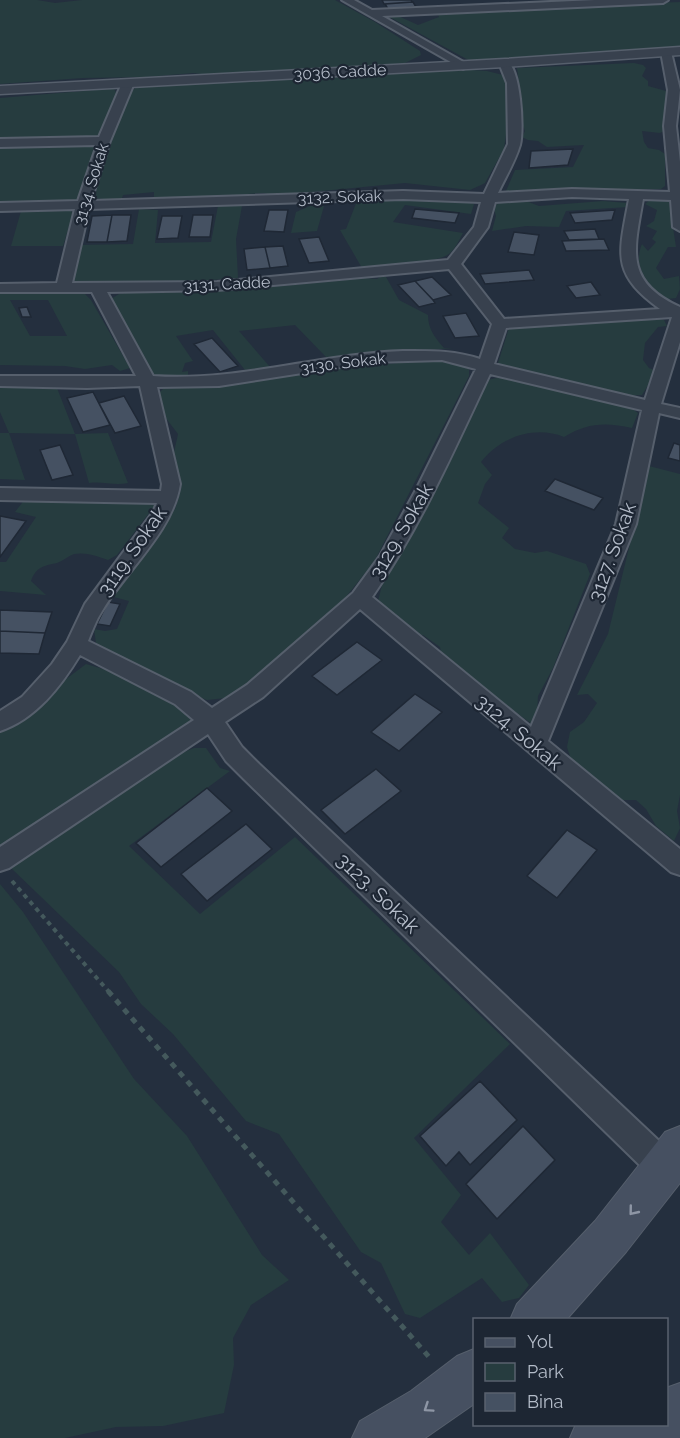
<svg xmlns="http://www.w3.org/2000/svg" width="680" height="1438" viewBox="0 0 680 1438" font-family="Raleway,sans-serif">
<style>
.green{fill:#263c3f;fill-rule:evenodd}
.building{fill:#455162;stroke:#1f2835;stroke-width:1.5}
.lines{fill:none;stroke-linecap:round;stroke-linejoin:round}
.minor-casing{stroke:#565f6c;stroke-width:4}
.tertiary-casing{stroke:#565f6c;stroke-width:3}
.secondary-casing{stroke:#565f6c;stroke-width:2}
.path-far1{stroke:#44595c;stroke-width:4;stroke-dasharray:4.5 4.5;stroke-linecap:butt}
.path{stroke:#44595c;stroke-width:5;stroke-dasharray:6 6;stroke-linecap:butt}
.minor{fill:#38414e;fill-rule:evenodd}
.tertiary{fill:#38414e;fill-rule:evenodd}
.secondary{fill:#465061;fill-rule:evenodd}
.oneway{stroke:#8e96a5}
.labels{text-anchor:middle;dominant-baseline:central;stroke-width:4.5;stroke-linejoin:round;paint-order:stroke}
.far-street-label{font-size:16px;fill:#b4bcc9;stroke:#1d2633}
.street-label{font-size:20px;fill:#b4bcc9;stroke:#1d2633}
</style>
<rect width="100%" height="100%" fill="#242f3e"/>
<path class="green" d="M0 0H37L55 3 82 0H335L375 22 420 51 421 55 405 63 374 66 209 75 193 73 146 77 83 78 0 84Z
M680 2V49L472 62 386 15 394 14 418 25 439 17 437 12Z
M634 63 643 65 646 68 642 76 648 81V86L666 91 664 131 660 133 642 131 644 142 648 148 659 150 665 154V186L661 189H595L592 191 512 194 506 191 515 170 573 167 584 145 547 147 538 141 528 140 522 137 525 131 521 122 522 106 517 68Z
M458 69 487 71 507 76 508 120 504 149 485 183 481 185 470 190 405 183 270 196 265 193 247 194 246 199 154 200V192L123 195 121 201 94 198 127 93 138 87Z
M107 89H114L117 94 99 136 0 141V98Z
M94 144 96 146 77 200 69 203 0 205V147Z
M411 198 463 200 474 204 471 214 405 205 393 222 463 233C459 240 456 248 450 253 441 263 377 267 362 268L340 230 346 229 357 201Z
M651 199 669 202 676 247H668L656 268 664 279 679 276 680 289 676 298 668 299C648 288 632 267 642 244L648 251 656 242 652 239 657 231 646 226 654 221 657 210 645 204Z
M526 201 539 206 603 201 628 203V207L566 211 559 227 526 226 492 231 496 216 493 206 502 202Z
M218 206H242L236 239 238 278 169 283 75 284 71 279 79 245 133 244 139 209 158 210 155 243 211 242Z
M310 206H324L317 231 291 233 296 212Z
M64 210 71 211 73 214 63 246H11L21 211Z
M380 277H386L399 300 428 315C428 329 435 338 444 348H453L327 358 295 325 239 331 270 367 245 370 213 330 176 336 193 361 185 363 182 372 188 371V375C176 378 163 379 152 374L111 299 119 294 130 292 283 286 365 278 377 279Z
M64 293 85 294 91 300 130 368 120 371 112 365 85 369 65 366 0 365V294ZM10 300H48L67 336H30Z
M655 318 664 320 667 326 658 327 645 343 643 360 649 368 657 371 642 395 623 396 501 368 498 363 509 328Z
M440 360 459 364 469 369V376L374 562 345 598 251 681 226 698 207 700 178 688 96 643 94 629 105 631 117 629 129 601 106 595 175 509 180 493 179 478 173 457 178 434 165 417 157 395 165 387H202L331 368Z
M502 377 631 408 638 413 632 428C605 422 587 423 564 437 535 425 500 437 481 462L492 475 485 484 478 503 509 528 502 538 515 549 535 553 547 551 586 564 590 574 553 668 538 696 537 716 532 724 442 658 440 647 423 635 416 636 378 601 382 585 453 453 487 380Z
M0 386 57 388 75 434 108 433 128 483C114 486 103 481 89 483L75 434 9 433 25 480 0 479V433H9L0 412Z
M649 466 680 474V795L677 811 680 828 674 841 656 826 646 809 636 800H619L571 760 567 747 570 732 584 722 597 703 588 694 577 695 608 634Z
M25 499 153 501 156 504 117 555 108 560C97 556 86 552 74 554 68 556 63 561 57 563 43 566 36 567 31 581L46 595 0 591V562H6L36 517 15 512Z
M86 664C122 674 167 689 191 720L0 846V729Z
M194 748H206L220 768 230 771 129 846 200 914 295 837 510 1044 414 1138 461 1195 441 1222 469 1255 490 1233 529 1285 519 1298 502 1302 482 1278 420 1318 405 1314 381 1263 361 1252 279 1134 246 1121 173 1034 141 1004 119 972 10 867 172 757Z
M0 884 23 912 134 1079 187 1136 262 1255 289 1280 251 1305 233 1338 234 1365 224 1413 163 1426 116 1427 65 1438H0Z"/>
<path class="building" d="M382 0H411L412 2 384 4Z
M413 2 416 7 388 9 385 4Z
M573 149 568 165 529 168 531 151Z
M415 209 459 213 455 223 412 218Z
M269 210H288L284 232 264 231Z
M615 210 612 220 575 223 570 213Z
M112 215 107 242H87L92 216Z
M112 215H131L127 241 107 242Z
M193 215H213L210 237H189Z
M162 216H182L178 238 157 239Z
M595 229 599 239 569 240 564 231Z
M514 232 539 235 534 255 508 252Z
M319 237 329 261 309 263 299 239Z
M604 239 609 250 566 251 562 241Z
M283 246 288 266 270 268 265 247Z
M265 247 270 268 247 270 244 249Z
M529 270 534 280 485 284 480 274Z
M432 277 451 295 433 300 415 281Z
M415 281 433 300 435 303 419 307 398 285Z
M591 282 600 295 576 298 567 286Z
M27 307 31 317H22L19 308Z
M466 313 479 336 455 338 443 316Z
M212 338 238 366 220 372 194 344Z
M93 392 110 425 83 432 67 398Z
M124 396 141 426 115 433 99 403Z
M674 443 680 445V461L668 458Z
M60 445 73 475 52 480 40 450Z
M555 479 603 498 594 510 545 491Z
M0 516 26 521 0 557Z
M108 602 120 604 110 626 97 624Z
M0 610 52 612 45 633 0 631Z
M0 631 45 633 39 654 0 653Z
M357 642 382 660 337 695 312 676Z
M415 694 442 712 399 751 371 732Z
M376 769 401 791 345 834 321 810Z
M207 788 232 811 161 867 136 843Z
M246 824 272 849 207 901 181 874Z
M567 830 597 850 557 898 527 876Z
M480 1081 517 1120 470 1165 459 1152 446 1166 420 1136Z
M523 1126 555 1160 497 1219 466 1184Z"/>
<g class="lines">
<g class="minor-casing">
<path id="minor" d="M342 0H354L372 10 595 0H668L663 3 382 16 467 64 469 66 463 69Z
M666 49 671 52 680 90 676 126 680 162V231L673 227 671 200 643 199C634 250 624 282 680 307V342L661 404 680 408V418L659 413 636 524 548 741 680 849V875L671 872 360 609 263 697 225 722 242 747 259 764 676 1157 680 1168 676 1179 665 1183 654 1179 243 778 226 761 208 734 9 868 0 871V847L194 720 175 704 80 655C61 686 36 719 0 731V711L22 697 52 664 67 642 85 604 153 512 157 503 0 500V488L161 491 162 484 140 386 87 388 0 386V376H136L92 292H0V284L57 283 75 209 0 211V203L78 201 97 145 0 147V139L99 137 122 83 128 80 134 83 110 141 91 201 403 191 484 194 508 144 507 83 499 63 505 60C521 65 524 130 520 145 515 162 505 178 498 193L572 189 670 192 664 126 668 90 661 52ZM572 197 629 199C619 254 610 273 660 309L504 319 461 264 488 227 495 202ZM403 199 481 202 474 227 448 260 217 282 72 283 89 209ZM449 269 492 324 480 359C454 350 429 351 403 351 319 354 237 382 153 376L107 292 217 290ZM672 317 645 400 494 364 506 328ZM442 360 476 369 417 488 380 556 353 593 247 685 212 708 191 692 88 641C92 631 96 620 102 611 126 571 173 531 180 484L157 387 219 386 373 362ZM490 374 642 410 616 524 531 727 372 597C420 528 454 450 490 374Z"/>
</g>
<g class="tertiary-casing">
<path id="tertiary" d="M680 47V55L505 67 0 94V86L505 59Z"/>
</g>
<g class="secondary-casing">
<path id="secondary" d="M680 1126V1183L626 1252 566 1320H510L517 1304 595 1221 665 1132Z
M474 1349V1404L425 1438H352L360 1421 411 1391 457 1356Z
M680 1383V1438H570L576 1424H666V1388Z"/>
</g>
<path class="path-far1" d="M12 881 109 992"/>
<path class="path" d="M108 991 430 1358"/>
<use href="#minor" class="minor"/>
<use href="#tertiary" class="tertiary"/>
<use href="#secondary" class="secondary"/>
</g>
<defs><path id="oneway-chevron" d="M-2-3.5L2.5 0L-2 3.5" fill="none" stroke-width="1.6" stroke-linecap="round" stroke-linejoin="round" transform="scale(1.5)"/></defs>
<g class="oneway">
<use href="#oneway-chevron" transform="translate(633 1211) rotate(129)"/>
<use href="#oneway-chevron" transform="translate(428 1408) rotate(146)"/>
</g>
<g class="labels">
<g class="far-street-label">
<text transform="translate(340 72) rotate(-3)">3036. Cadde</text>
<text transform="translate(91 184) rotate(-73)">3134. Sokak</text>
<text transform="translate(340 197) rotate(-2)">3132. Sokak</text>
<text transform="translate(227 284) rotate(-3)">3131. Cadde</text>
<text transform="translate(343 363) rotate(-7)">3130. Sokak</text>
</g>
<g class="street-label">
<text transform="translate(401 531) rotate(-60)">3129. Sokak</text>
<text transform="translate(132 551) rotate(-55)">3119. Sokak</text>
<text transform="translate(612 552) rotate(-70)">3127. Sokak</text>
<text transform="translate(519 732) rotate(40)">3124. Sokak</text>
<text transform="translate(378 893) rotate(44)">3123. Sokak</text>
</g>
</g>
<rect x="473" y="1318" width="195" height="108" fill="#1d2633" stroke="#59626f" stroke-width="1.5"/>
<rect x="485" y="1338" width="30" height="9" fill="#465061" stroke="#59626f" stroke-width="1.5"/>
<text x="527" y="1348" font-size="18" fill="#b4bcc9">Yol</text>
<rect x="485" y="1363" width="30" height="18" fill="#263c3f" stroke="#59626f" stroke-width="1.5"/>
<text x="527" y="1378" font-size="18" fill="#b4bcc9">Park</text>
<rect x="485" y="1393" width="30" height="18" fill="#455162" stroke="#59626f" stroke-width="1.5"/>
<text x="527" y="1408" font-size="18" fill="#b4bcc9">Bina</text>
</svg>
